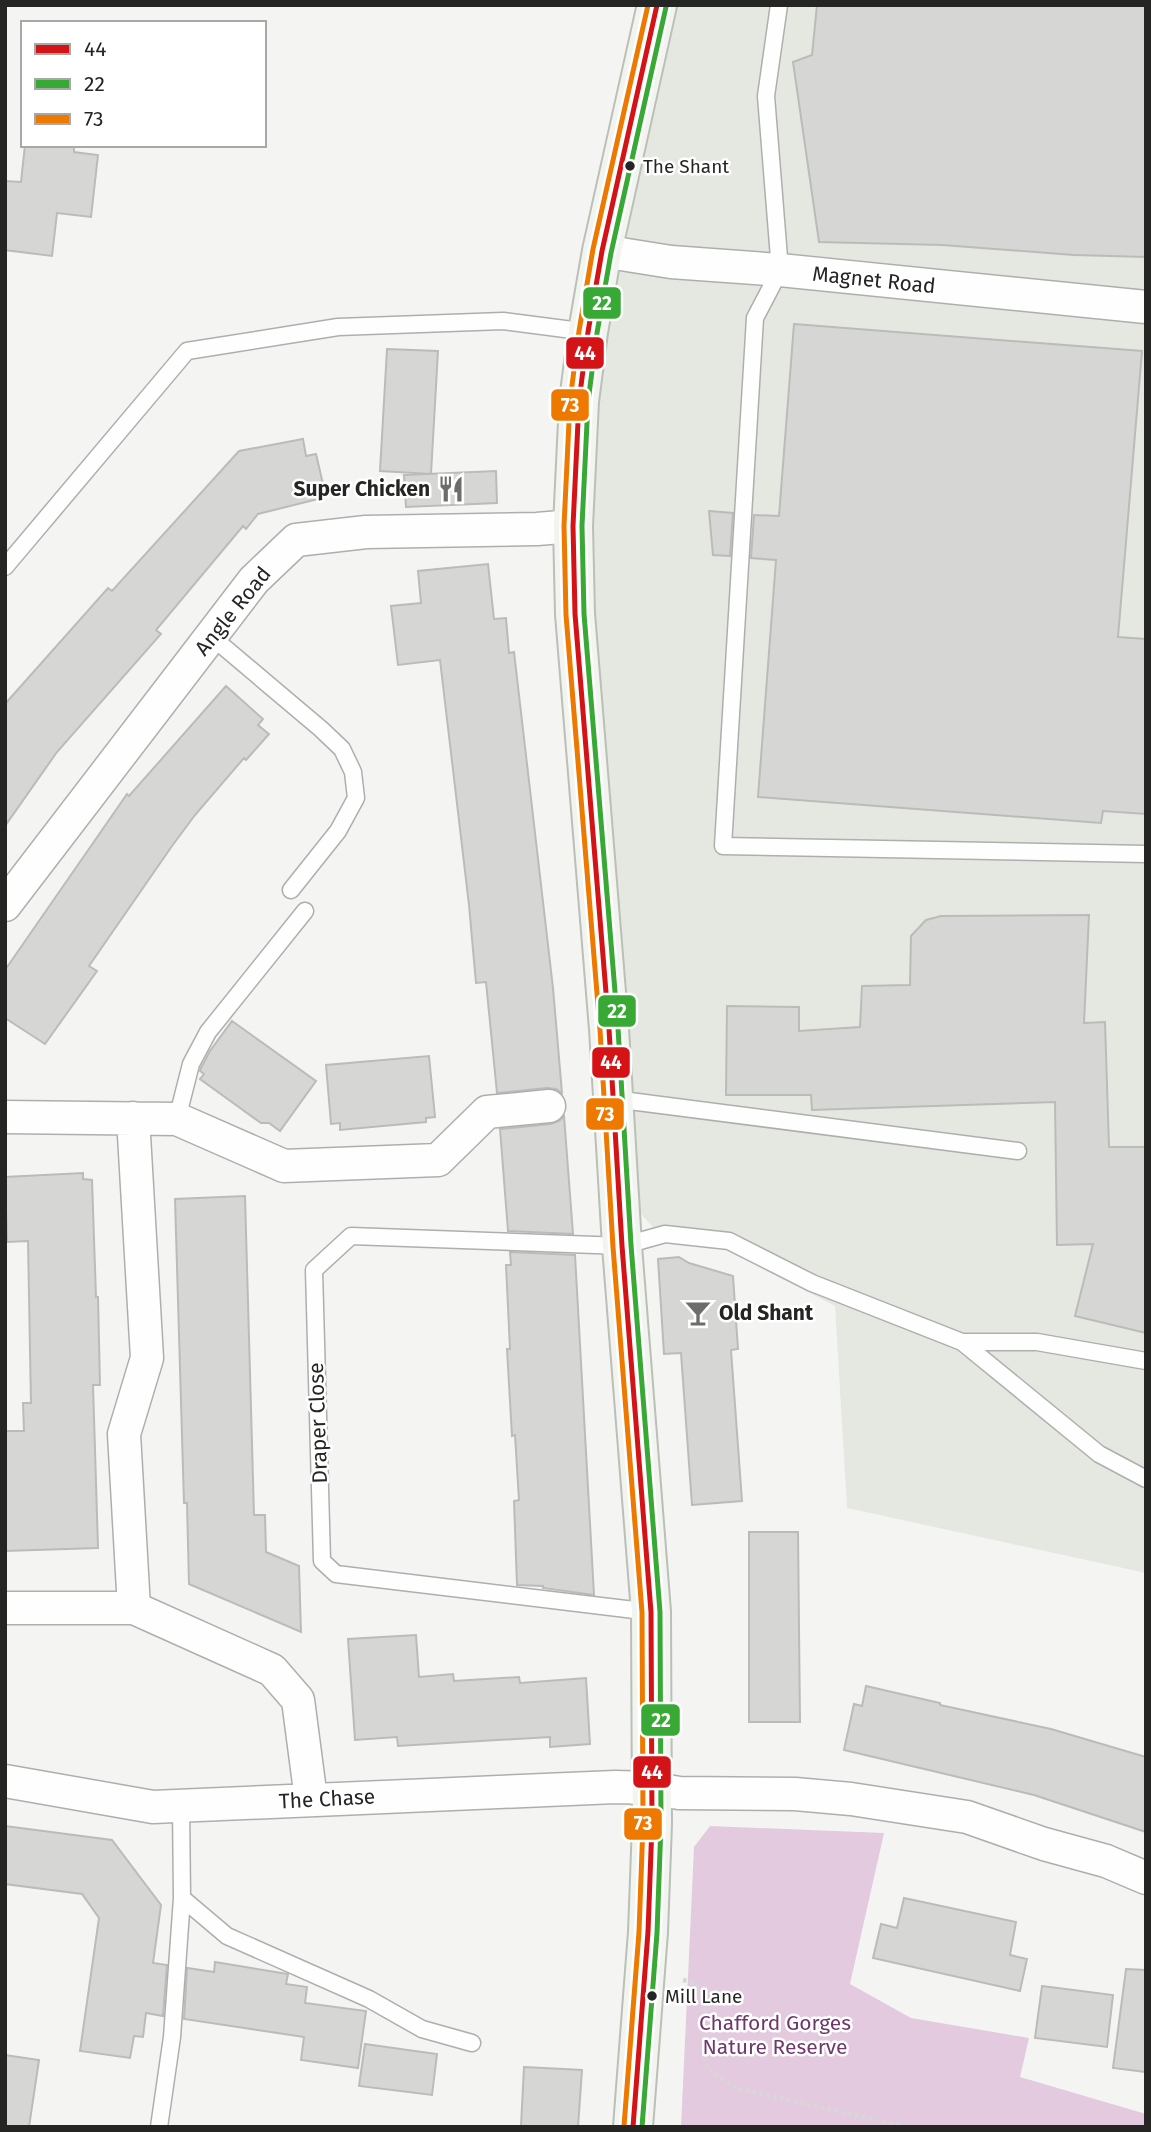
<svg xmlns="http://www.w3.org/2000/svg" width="1151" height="2132" viewBox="0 0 1151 2132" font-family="'Fira Sans',sans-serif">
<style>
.built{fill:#e5e8e1}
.forest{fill:#e3cadf}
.building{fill:#d6d7d5;stroke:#bbbbba;stroke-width:2}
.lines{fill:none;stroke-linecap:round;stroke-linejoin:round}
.lane-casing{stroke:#aeafad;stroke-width:19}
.street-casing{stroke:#aeafad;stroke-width:35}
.primary-casing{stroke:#bbbfb6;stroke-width:42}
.path{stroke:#d7d7d7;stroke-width:4.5;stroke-dasharray:3.5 3.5;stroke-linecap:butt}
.lane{stroke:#fdfefd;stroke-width:16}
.street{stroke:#fdfefd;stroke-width:32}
.primary{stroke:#f1f4ef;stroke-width:38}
.bus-1-casing{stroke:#fff;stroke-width:10}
.bus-2-casing{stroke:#fff;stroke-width:10}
.bus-3-casing{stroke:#fff;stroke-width:10}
.bus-1{stroke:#d41317;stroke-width:5}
.bus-2{stroke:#39a935;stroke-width:5}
.bus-3{stroke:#ee7900;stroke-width:5}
.bus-dot{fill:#252524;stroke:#fff;stroke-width:2.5}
.labels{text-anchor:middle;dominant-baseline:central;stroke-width:5;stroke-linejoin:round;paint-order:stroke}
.bus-label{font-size:19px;fill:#252524;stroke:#fff;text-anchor:start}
.street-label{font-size:21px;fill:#252524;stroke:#fff}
.poi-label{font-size:21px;font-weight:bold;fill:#252524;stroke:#fff;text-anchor:end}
.park-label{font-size:21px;fill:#6f376a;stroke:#fff}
.line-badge{stroke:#fff;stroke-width:2.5}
.badge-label{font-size:19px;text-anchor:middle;font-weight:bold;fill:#fff}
</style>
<rect width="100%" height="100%" fill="#f4f5f3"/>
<path class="built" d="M657 5H1146V1573L847 1508 835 1306 702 1238H662L620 1190 573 526Z"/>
<path class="forest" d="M710 1826 884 1833 850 1984 911 2018 1029 2038 1020 2077 1146 2114V2127H681L694 1847Z"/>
<path class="building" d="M817 5H1146V257L1074 255 942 245 819 242 793 62 812 55Z
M25 145H74V152L98 155 91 217 57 213 52 256 5 250V181L21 182Z
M794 324 1142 351 1118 637 1146 639V814L1103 811 1101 823 758 797 776 560 751 558 754 515 779 516Z
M387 349 438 351 431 474 380 471Z
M303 439 306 456 316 454 326 497 258 514 246 529 243 526 156 630 161 634 57 752 5 826V704L108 588 112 591 239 451Z
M496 471 497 503 406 507 404 475Z
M709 511 733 513 730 556 713 555Z
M488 564 494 619 506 618 509 653 514 652 553 988 562 1093 556 1089 547 1088 497 1093 486 982 476 983 469 905 440 660 398 665 391 606 421 603 418 571Z
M226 686 263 719 258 725 269 734 246 760 244 758 195 815 172 846 89 966 97 971 45 1044 5 1018V970L127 794 129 796Z
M1089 915 1084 1023 1105 1022 1109 1147H1146V1333L1075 1316 1093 1244 1057 1245 1055 1102 812 1110 811 1095H726L727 1006 799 1007V1031L860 1027 862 986 910 985 911 936 926 920 941 916Z
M232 1021 316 1081 280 1131 269 1123H261L200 1079 204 1074 200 1071 201 1068 210 1051Z
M429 1056 435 1117 426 1118V1122L340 1130V1123L331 1124 326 1065Z
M564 1116 573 1234 508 1231 500 1129 551 1124 559 1121Z
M83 1173V1179L92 1180 96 1297H98L100 1385H93L98 1548 5 1551V1431H24L23 1403H31L28 1241 7 1242 5 1177Z
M245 1196 254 1515H265L266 1552 299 1566 301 1632 189 1584 187 1503H184L175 1199Z
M510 1252 575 1255 594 1595 543 1588V1586L517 1585 514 1501 519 1500 515 1435 512 1436 507 1349H510L506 1265H511Z
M679 1257 689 1263 733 1276 738 1349 731 1350 742 1501 692 1505 681 1353 664 1354 658 1259Z
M749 1532H798L800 1722H749Z
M416 1635 419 1677 453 1674 454 1681 519 1677 520 1683 586 1678 590 1744 550 1747V1737L398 1746 397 1737 355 1740 348 1639Z
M866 1686 940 1703V1705L1051 1729 1146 1757V1832L1034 1795 844 1750 854 1704 862 1706Z
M5 1826 112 1840 161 1905 153 1963 167 1965 163 2016 146 2013 143 2037 134 2036 130 2058 80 2051 99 1918 82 1894 5 1884Z
M904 1898 1016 1922 1010 1955 1027 1959 1020 1991 873 1958 881 1924 897 1928Z
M215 1962 288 1974 286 1984 307 1987 305 2003 366 2011 358 2068 301 2060 304 2037 184 2019 187 1968 214 1972Z
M1126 1969 1146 1970V2072L1113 2068Z
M1042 1986 1113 1995 1107 2047 1035 2038Z
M365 2044 437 2054 432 2095 359 2086Z
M5 2055 39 2060 29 2127H5Z
M524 2067 582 2070 578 2127 521 2126Z"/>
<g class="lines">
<g class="lane-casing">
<path id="lane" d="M779 5 766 96 780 270 755 318 723 846 1146 854
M5 567 187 351 338 327 503 321 588 332
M212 637 321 729 342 749 353 772 356 798 338 831 291 890
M614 1099 1018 1151
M177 1119 191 1064 208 1032 305 911
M962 1342 1099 1454 1146 1479
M651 1612 336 1574 322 1561 314 1270 351 1236 622 1246 665 1234 729 1241 812 1283 962 1342H1037L1146 1361
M182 1898 227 1936 369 1999 422 2029 472 2043
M159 2127 172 2037 182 1898 181 1806"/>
</g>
<g class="street-casing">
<path id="street" d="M602 251 671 262 780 270 1146 307
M5 905 254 580 296 540 366 532 537 529 573 526
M5 1117 177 1119 284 1166 438 1160 487 1112 549 1106
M133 1118 147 1358 124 1434 134 1608 272 1670 298 1700 311 1799
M5 1608H134
M5 1781 153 1807 615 1787 651 1788 679 1793 795 1794 851 1799 967 1817 1044 1844 1106 1861 1146 1878"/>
</g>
<g class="primary-casing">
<path id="primary" d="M633 2127 648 1932 652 1824 651 1612 622 1246 609 1029 575 614 573 526 579 401 588 332 602 251 657 5"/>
</g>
<path class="path" d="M683 1980 693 1982 704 1991V2048L707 2068 735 2088 908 2127"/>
<use href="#lane" class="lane"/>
<use href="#street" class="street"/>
<use href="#primary" class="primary"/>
<g class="bus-1-casing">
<path id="bus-1" d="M633 2127 648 1932 652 1824 651 1612 622 1246 609 1029 575 614 573 526 579 401 588 332 602 251 657 5"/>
</g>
<g class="bus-2-casing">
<path id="bus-2" d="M642 2127 657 1933 661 1824 660 1612 631 1245 618 1028 584 614 582 526 588 402 597 333 611 253 666 7"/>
</g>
<g class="bus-3-casing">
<path id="bus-3" d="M624 2126 639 1932 643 1824 642 1612 613 1247 600 1030 566 615 564 526 570 401 579 331 593 249 648 5"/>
</g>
<use href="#bus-1" class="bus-1"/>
<use href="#bus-2" class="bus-2"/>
<use href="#bus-3" class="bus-3"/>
</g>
<defs>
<g id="restaurant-bare" transform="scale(2.1)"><path d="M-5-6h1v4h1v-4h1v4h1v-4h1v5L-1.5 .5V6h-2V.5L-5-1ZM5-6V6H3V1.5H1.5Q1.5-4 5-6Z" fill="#6d6e6c" stroke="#fff" stroke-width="2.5" paint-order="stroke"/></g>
<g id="bar-bare" transform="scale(2.1)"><path d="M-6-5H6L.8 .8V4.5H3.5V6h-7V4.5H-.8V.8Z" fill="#6d6e6c" stroke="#fff" stroke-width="2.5" paint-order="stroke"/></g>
</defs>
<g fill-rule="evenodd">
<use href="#restaurant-bare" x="451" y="489"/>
<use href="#bar-bare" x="698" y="1313"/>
</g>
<g class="bus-dot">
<circle cx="630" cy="166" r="6"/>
<circle cx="652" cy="1996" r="6"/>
</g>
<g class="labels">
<g class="bus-label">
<text x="643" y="166">The Shant</text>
<text x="665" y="1996">Mill Lane</text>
</g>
<g class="street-label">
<text transform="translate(874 280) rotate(6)">Magnet Road</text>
<text transform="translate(233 611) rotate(-51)">Angle Road</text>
<text transform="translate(318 1423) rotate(-92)">Draper Close</text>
<text transform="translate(327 1799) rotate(-3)">The Chase</text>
</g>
<g class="poi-label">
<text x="430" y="489">Super Chicken</text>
<text x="719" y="1313" text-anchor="start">Old Shant</text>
</g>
<g class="park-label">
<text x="775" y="2023">Chafford Gorges<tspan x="775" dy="24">Nature Reserve</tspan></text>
</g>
</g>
<g class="line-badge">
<rect x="582" y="286" width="40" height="34" rx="7" fill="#39a935"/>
<rect x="565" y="336" width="40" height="34" rx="7" fill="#d41317"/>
<rect x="550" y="388" width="40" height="34" rx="7" fill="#ee7900"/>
<rect x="597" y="994" width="40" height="34" rx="7" fill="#39a935"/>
<rect x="591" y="1046" width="40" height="33" rx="7" fill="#d41317"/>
<rect x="585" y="1097" width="40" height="34" rx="7" fill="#ee7900"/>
<rect x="640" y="1703" width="41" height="34" rx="7" fill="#39a935"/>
<rect x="632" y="1755" width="40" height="34" rx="7" fill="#d41317"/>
<rect x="623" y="1807" width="40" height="34" rx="7" fill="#ee7900"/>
</g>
<g class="badge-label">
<text x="602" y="310">22</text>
<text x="585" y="360">44</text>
<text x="570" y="412">73</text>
<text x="617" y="1018">22</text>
<text x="611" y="1069">44</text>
<text x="605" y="1121">73</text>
<text x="661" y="1727">22</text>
<text x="652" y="1779">44</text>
<text x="643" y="1830">73</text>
</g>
<rect width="1151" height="2132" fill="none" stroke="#252524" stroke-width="14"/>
<rect x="21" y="21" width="245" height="126" fill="#ffffff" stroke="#a8a8a7" stroke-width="2"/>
<rect x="35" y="44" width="35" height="10" fill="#d41317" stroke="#a8a8a7" stroke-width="2"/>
<text x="84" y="56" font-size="21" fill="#252524">44</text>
<rect x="35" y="79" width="35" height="10" fill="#39a935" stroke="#a8a8a7" stroke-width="2"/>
<text x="84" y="91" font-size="21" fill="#252524">22</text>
<rect x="35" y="114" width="35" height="10" fill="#ee7900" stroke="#a8a8a7" stroke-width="2"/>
<text x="84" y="126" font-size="21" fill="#252524">73</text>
</svg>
